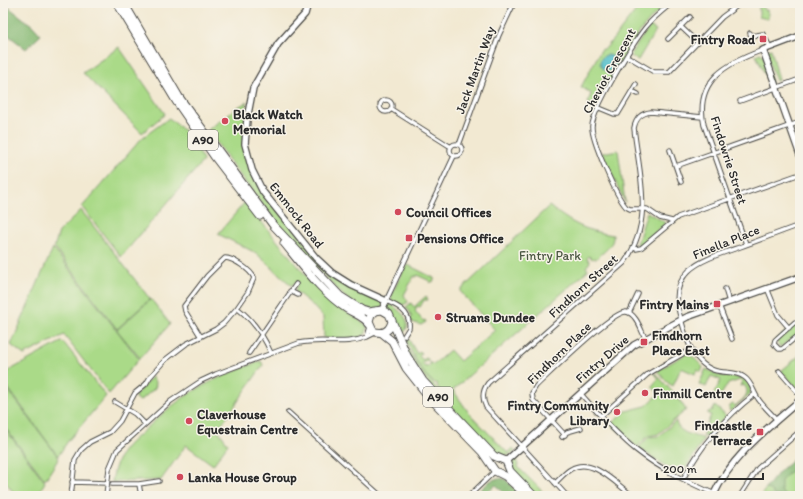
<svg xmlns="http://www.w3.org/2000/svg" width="803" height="499" viewBox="0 0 803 499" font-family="Itim,sans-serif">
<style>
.green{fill:#aada88;stroke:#6a825a}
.forest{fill:#87ba74;stroke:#597250}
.water{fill:#52bfcb;stroke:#3e757b}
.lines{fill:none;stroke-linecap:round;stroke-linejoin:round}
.street-casing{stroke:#494844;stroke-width:5.5}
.secondary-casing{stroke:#494844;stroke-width:8}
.highway-casing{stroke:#494844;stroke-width:9}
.street{stroke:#fff;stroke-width:3.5}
.secondary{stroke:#fff;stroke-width:5.5}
.highway{stroke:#fff;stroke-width:7}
.poi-dot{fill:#d1495b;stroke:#f7f3e8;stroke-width:1.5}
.labels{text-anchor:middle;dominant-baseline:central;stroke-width:3;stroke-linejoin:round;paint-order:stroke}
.shield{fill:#f7f3e8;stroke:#686764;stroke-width:1}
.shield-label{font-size:12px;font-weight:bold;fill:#2b2b2b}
.poi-label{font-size:13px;font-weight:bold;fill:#2b2b2b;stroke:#f7f3e8;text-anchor:start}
.street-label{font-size:13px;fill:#2b2b2b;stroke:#f7f3e8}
.park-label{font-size:13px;fill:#4b5742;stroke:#f7f3e8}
</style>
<rect width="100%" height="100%" fill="#f7f3e8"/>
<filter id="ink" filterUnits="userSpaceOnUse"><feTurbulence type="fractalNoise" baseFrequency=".025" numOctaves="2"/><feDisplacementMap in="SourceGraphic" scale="8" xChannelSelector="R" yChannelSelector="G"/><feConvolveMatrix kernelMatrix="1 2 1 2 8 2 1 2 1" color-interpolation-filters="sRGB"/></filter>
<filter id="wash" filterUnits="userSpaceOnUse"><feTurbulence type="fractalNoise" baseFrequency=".012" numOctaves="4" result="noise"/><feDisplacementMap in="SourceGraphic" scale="16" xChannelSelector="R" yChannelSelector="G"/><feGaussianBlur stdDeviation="0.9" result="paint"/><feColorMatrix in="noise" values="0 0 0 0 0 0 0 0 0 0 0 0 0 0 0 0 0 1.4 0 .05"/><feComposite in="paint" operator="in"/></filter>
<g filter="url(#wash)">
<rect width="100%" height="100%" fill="#f2e9d2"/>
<path class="green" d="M640 3H668C633 30 617 70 596 107L588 103 591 93 581 87 601 50 606 48 641 4Z
M756 3H762L764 9 768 11V19L759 17V7Z
M650 26 656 30 638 60 632 57 631 53Z
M119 47 165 114 142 133 83 73Z
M771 49 779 80 776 81 766 54 767 50Z
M760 53 763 55 772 82 769 83 756 55Z
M247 102 244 137 260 188 332 274 381 301 383 304 381 309C372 310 363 308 355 304 343 298 333 284 324 275 280 230 243 181 208 130L236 108Z
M169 118 193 138 203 161 121 257 82 207 142 138Z
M618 150 625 202 602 153Z
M245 202 312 283 340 308 367 325C369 346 336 339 324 338L323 317 311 304 295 291 297 284 294 283 292 286 256 253 218 234Z
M549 206C573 224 583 230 613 235 615 245 602 253 596 259L594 258 592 259 589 256 587 258 590 262 586 267 588 270 453 390 469 413 503 448 508 453 513 448 515 450 509 455 500 456 490 450 429 384 408 354 387 310V306L390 304C401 311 415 322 402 335 412 363 427 374 443 397L437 385 438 384C424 381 411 350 405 338L406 337 408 338 417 354 420 351 422 353 419 356 423 360 426 358 429 360 422 363 425 367 430 366V362L433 365 450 350 460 361 495 330 460 291Z
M81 210 150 299 117 329 54 247 59 232Z
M647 212 666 223 640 247 637 244Z
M53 248 139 359 109 394 64 335 24 355 11 345Z
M408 265 434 278V281L429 283 430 281 417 275 416 277 414 276 404 295 408 302C402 307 399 305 392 302L391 296 405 267Z
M426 296 428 300H424L420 307 417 306 415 311 423 321 425 320 426 322 421 325 412 322 410 318 412 317 408 309H406V307L411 303 414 307Z
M151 299 170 324 140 358 117 330Z
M795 324 800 327V332L780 347 776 340Z
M61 342 64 343 106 396 68 441 58 456 3 381V374Z
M686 354 692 356 703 367 701 372 697 370 695 374 681 368 673 386 668 383 657 371Z
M800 355V391L781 371Z
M261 361 263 365 218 430 228 444 213 465 186 445 161 480 112 482C117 451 127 446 149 426 187 390 213 379 261 361Z
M706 369C710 371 714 373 718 375 729 378 754 374 750 394L731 411 729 410 730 406 733 404 735 406C742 400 752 394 744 385L740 386 742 381 740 380 728 384 718 399H711L721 380 711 376 706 387 699 384Z
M653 373 656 374 679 399 686 410 658 434 648 436 637 447 611 424 626 411 646 406 659 394 652 386 659 378Z
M152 377 156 384 155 388 140 401 135 398 136 394Z
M3 383 59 458 45 480 3 425Z
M715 406 726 416 706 437H704L703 434 711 415 708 414V412L713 410Z
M676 421C677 432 693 436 703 438V441L684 471 677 473 638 448 649 437 659 436Z
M3 426 45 482 37 496H16L3 478Z
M800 454V496H760L781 470Z
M515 456 519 468 547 496H537L514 473 511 467Z"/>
<path class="forest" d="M3 3 33 26 41 35 26 49 3 31Z
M800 454V462L781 481V491L785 496H775L770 490 765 489 781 470Z
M498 478 505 479 522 496H507L496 485 484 496H474L490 481Z"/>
<path class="water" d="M600 63a8 8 0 1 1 16 0a8 8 0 1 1-16 0Z"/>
</g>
<g filter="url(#ink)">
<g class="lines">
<g class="street-casing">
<path id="street" d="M672 3C662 11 653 18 645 28 633 43 593 109 592 126 591 139 616 196 626 207L630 209H647L660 218 672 221
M681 27 698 43
M750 33 752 40
M751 36 763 34 770 47
M668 39 690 17
M627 56 654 72H669L722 17 741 3
M632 91 638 94
M380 106a6 6 0 1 1 12 0a6 6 0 1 1-12 0Z
M740 101 800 79
M597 107 614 114H618L636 84
M391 109 451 147
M450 150a6 6 0 1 1 12 0a6 6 0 1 1-12 0Z
M459 145 499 35 514 3
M670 150 681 182
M676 166 800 122
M746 244 704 125C694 80 727 63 763 50
M634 248 636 249 641 248 678 217 800 174
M767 288 778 315 789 328
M725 289 729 302
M290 291 298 295
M719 305 732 339
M629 313 638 294
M800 323 795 322 775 340 774 344 779 349H782L800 334
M370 327 367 337 375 333
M404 336 409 328C411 312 398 306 386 301L454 156
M201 337 185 311 184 306 207 276 225 258C233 258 251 270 254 278L248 292 237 308
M249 353 296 284
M779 371 800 395
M580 393C598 413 615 433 636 450 661 470 690 483 719 496
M115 402 135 414 145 424
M288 412 381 496
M601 416 648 374 691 349
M777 420C771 413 764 407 759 400 753 392 752 382 744 377 731 368 716 378 700 361 689 350 685 333 681 319 665 270 702 260 740 247 760 240 780 232 800 225
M565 435 533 400 532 393 536 386C549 374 612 311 626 312 636 313 641 330 645 338
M562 437 567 432 581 428
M683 479C701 445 724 418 755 394
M72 482 107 483
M555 483C560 479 565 472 571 469 592 456 617 485 633 496
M112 484H139L159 481
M139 484 141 496
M71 496 75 460 81 450 90 442 110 432 120 421 135 393 146 384 150 377 165 360 186 344 216 329 224 323 237 308C253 320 263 334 271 353
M106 496 109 469 117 450 171 401 201 381 216 374 299 343C324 338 344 346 367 337
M469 496 495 471
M567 496 486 407C482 399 482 391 488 383L624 263C655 220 639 175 634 128 636 118 641 113 651 112L702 117
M740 496 758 468 800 431"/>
</g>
<g class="secondary-casing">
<path id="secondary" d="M308 3 305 14 278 44 253 88 247 119 245 144 252 170 263 192 316 258 332 273 351 285 386 301 382 310
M800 36 763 50 800 155
M506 461 634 345 687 317 800 277
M713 496C732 455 767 429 800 400"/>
</g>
<g class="highway-casing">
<path id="highway" d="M117 3 176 101 214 156 260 216
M124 3 179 97 273 225 340 296 362 310 368 312 382 310 389 314 407 356 423 381 494 456 506 461 510 471 534 496
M284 243C303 266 322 293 347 309 355 314 365 317 370 325
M376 311 371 315 369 322 373 331C383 335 390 331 392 321
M382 333 392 341 406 368 429 397 482 452 495 471 505 476 527 496"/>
</g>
<use href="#street" class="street"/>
<use href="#secondary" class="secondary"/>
<use href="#highway" class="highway"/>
</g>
</g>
<g class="poi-dot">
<rect x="759" y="35" width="8" height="8" rx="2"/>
<circle cx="225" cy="121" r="4"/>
<circle cx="398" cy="212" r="4"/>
<rect x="405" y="234" width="8" height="8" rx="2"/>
<rect x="713" y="300" width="8" height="8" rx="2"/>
<circle cx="438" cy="317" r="4"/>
<rect x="640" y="338" width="8" height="8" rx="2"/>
<circle cx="645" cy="393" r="4"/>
<circle cx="617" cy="412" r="4"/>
<circle cx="189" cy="421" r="4"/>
<rect x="756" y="428" width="8" height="8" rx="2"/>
<circle cx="180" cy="477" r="4"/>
</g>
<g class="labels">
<g class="shield">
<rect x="188" y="130" width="30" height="20" rx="3"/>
<rect x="423" y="387" width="30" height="20" rx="3"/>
</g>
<g class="shield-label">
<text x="203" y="140">A90</text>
<text x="438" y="397">A90</text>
</g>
<g class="poi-label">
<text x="755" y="39" text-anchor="end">Fintry Road</text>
<text x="233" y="114">Black Watch<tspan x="233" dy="15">Memorial</tspan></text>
<text x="406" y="212">Council Offices</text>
<text x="417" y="238">Pensions Office</text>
<text x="709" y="304" text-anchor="end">Fintry Mains</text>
<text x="446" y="317">Struans Dundee</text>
<text x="652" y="335">Findhorn<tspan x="652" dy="15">Place East</tspan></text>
<text x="653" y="393">Finmill Centre</text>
<text x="609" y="405" text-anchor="end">Fintry Community<tspan x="609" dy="15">Library</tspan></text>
<text x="197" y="414">Claverhouse<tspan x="197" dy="15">Equestrain Centre</tspan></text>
<text x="752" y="425" text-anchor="end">Findcastle<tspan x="752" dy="15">Terrace</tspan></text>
<text x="188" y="477">Lanka House Group</text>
</g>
<g class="street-label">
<text transform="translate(475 70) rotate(-70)">Jack Martin Way</text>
<text transform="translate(609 71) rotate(-61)">Cheviot Crescent</text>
<text transform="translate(729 160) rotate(72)">Findowrie Street</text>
<text transform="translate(297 215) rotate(52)">Emmock Road</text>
<text transform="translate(726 242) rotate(-22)">Finella Place</text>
<text transform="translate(583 286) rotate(-42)">Findhorn Street</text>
<text transform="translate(559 353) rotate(-44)">Findhorn Place</text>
<text transform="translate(602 359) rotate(-41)">Fintry Drive</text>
</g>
<g class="park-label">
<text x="550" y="255">Fintry Park</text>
</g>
</g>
<rect width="803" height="499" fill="none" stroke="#f7f3e8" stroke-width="16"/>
<path d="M657 473v6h106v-6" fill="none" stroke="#2b2b2b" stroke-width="2"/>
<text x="663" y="473" font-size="12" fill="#2b2b2b" stroke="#f7f3e8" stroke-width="3" paint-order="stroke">200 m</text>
</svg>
